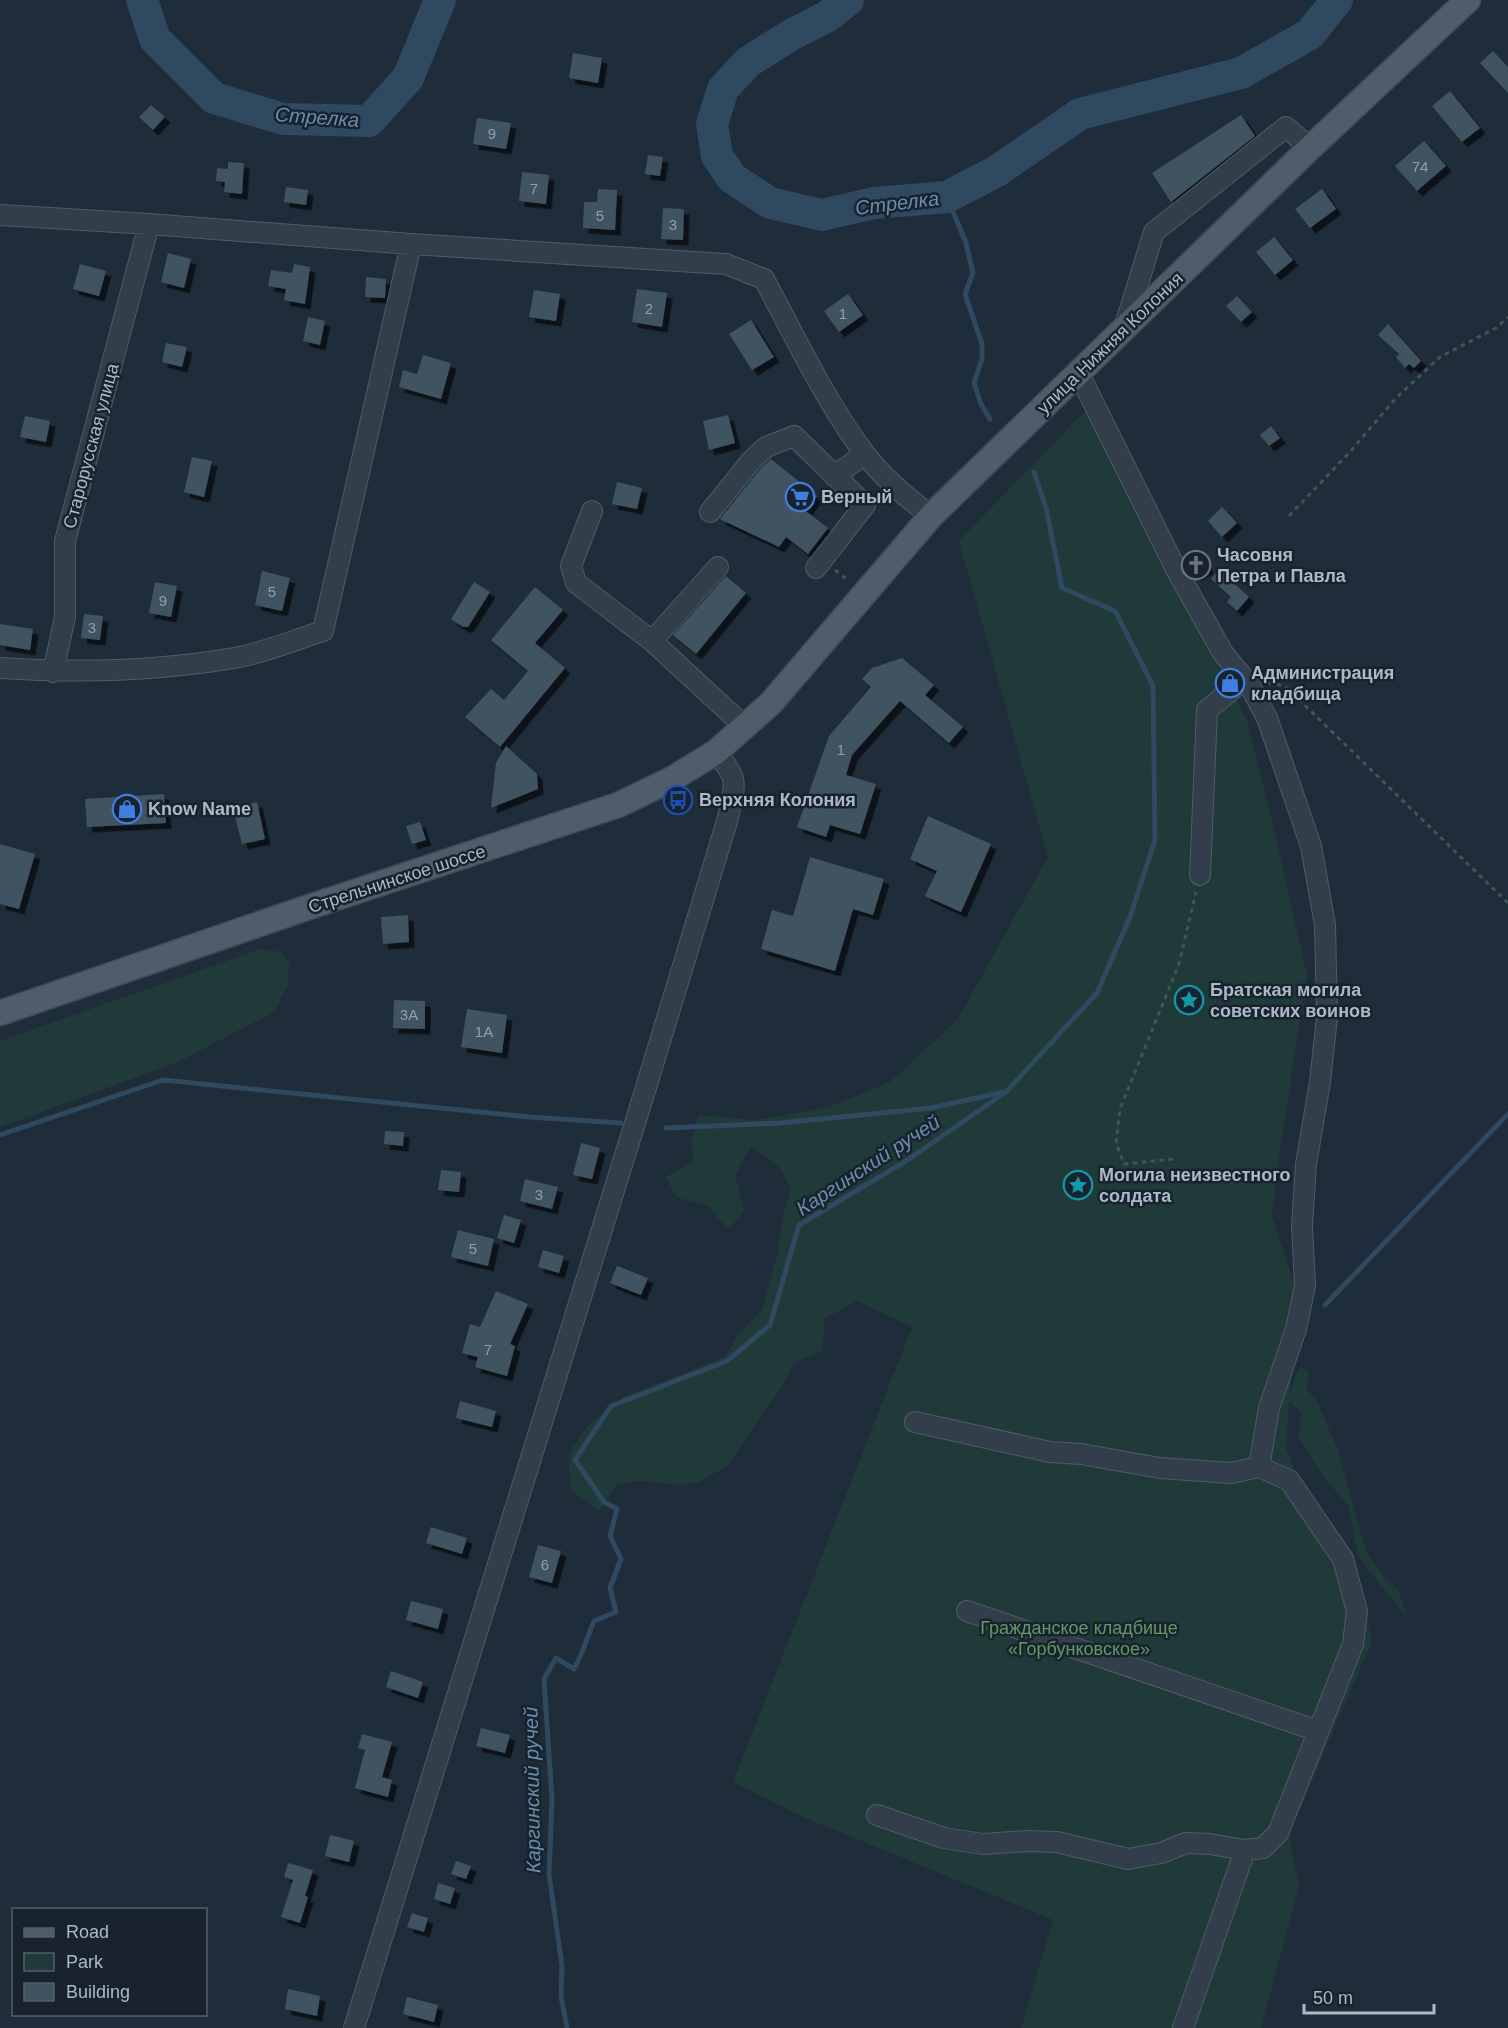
<svg xmlns="http://www.w3.org/2000/svg" width="1508" height="2028" viewBox="0 0 1508 2028" font-family="Arial,sans-serif">
<style>
.green{fill:#203a3a}
.lines{fill:none;stroke-linecap:round;stroke-linejoin:round}
.stream{stroke:#2e4960;stroke-width:5}
.river{stroke:#2e4960;stroke-width:32}
.building{fill:#415261;filter:url(#shadow)}
.minor-casing{stroke:#4f5c67;stroke-width:22}
.major-casing{stroke:#3e4a56;stroke-width:27}
.path{stroke:#3e5657;stroke-width:3;stroke-dasharray:4.5 4.5;stroke-linecap:butt}
.minor{stroke:#323e49;stroke-width:20}
.major{stroke:#4f5d6a;stroke-width:24}
.labels{text-anchor:middle;dominant-baseline:central;stroke-width:5;stroke-linejoin:round;paint-order:stroke}
.number-label{font-size:15px;fill:#919fad}
.street-label{font-size:18px;fill:#acb9c6;stroke:#18232e}
.poi-label{font-size:18px;font-weight:bold;fill:#acb9c6;stroke:#18232e;text-anchor:start}
.park-label{font-size:18px;fill:#629868;stroke:#18232e}
.water-label{font-size:20px;font-style:italic;fill:#698ead;stroke:#18232e}
</style>
<defs>
<filter id="shadow"><feDropShadow dx="5.5" dy="5.5" stdDeviation="0" flood-color="#0009"/></filter>
</defs>
<rect width="100%" height="100%" fill="#1e2d39"/>
<path class="green" d="M1085 411 1207 638 1247 721 1273 824 1307 976 1280 1149 1272 1216 1295 1286 1292 1369 1290 1396 1295 1377 1301 1366 1308 1372 1307 1389 1319 1405 1338 1451 1366 1552 1385 1578 1398 1590 1409 1620 1359 1558 1348 1505 1325 1479 1299 1438 1301 1412 1289 1402 1286 1448 1296 1476 1347 1556 1367 1609 1371 1643 1289 1835 1299 1886 1261 2028H1021L1053 1920 803 1817 733 1782 912 1327 857 1301 824 1319 823 1350 794 1363 784 1383 728 1465 700 1482 680 1485 640 1481 617 1484 599 1511 571 1490 568 1454 590 1423 623 1397 725 1357 737 1336 762 1310 778 1253 784 1210 791 1189 778 1165 751 1147 735 1175 744 1211 728 1230 708 1206 676 1197 666 1177 694 1160 691 1142 698 1115 756 1120 829 1107 890 1082 958 1019 1048 857 959 541Z
M261 949 281 952 289 962 288 985 274 1012 178 1062 0 1127V1041Z"/>
<g class="lines">
<path class="stream" d="M947 197 966 243 973 273 965 294 982 344V359L974 383 981 404 990 419
M666 1128 780 1123 931 1108 1004 1092
M0 1135 163 1080 529 1117 621 1123
M1325 1305 1508 1114
M567 2028 561 1996 562 1966 549 1874 552 1799 544 1679 556 1658 574 1669C583 1654 587 1637 594 1621L616 1612 610 1588 621 1559 610 1536 617 1509 604 1502 575 1460 611 1406 727 1361 770 1325 799 1225 906 1161 1006 1092 1097 993 1130 917 1155 840 1153 686 1115 611 1062 588 1046 508 1034 472"/>
<path class="river" d="M142 0 155 39 214 98 283 119 369 121 408 78 440 0
M848 0 828 16 791 35 748 62 723 89 712 124 717 156 732 178 770 203 822 215 874 203 947 197 997 171 1080 114 1241 73 1310 34 1337 0"/>
</g>
<path class="building" d="M1493 51 1508 67V93L1480 63Z
M573 53 602 58 598 83 569 78Z
M1450 91 1480 128 1462 142 1432 106Z
M151 105 165 117 153 130 139 117Z
M1241 115 1255 136 1171 202 1152 173Z
M477 118 511 123 506 149 473 144Z
M1424 141 1446 166 1417 191 1395 166Z
M648 155 663 157 660 176 645 174Z
M228 162 244 163 242 194 224 192 225 182 216 181 217 168 228 169Z
M522 172 549 175 546 204 519 201Z
M286 187 308 190 306 205 284 202Z
M598 189 617 190 615 230 583 228 584 202H597Z
M1322 189 1336 209 1310 228 1295 209Z
M663 208 684 209 683 240 661 239Z
M1274 237 1293 260 1275 275 1256 252Z
M168 253 191 259 184 288 161 282Z
M80 264 106 271 99 296 73 289Z
M294 264 310 267 305 304 284 300 286 289 268 286 271 270 292 273Z
M366 277 386 279 385 298 365 297Z
M637 289 667 293 662 327 632 322Z
M534 290 560 294 556 321 529 317Z
M848 294 863 315 839 332 824 311Z
M1237 296 1252 312 1241 322 1226 306Z
M308 317 325 321 320 345 303 341Z
M751 320 774 357 752 370 729 334Z
M1388 324 1421 361 1414 368 1409 364 1405 368 1396 357 1399 354 1378 335Z
M166 343 187 347 182 367 162 362Z
M423 355 451 363 441 399 399 387 403 370 417 374Z
M728 415 735 443 709 450 703 421Z
M25 416 50 421 46 442 20 437Z
M1271 426 1280 438 1269 446 1260 435Z
M192 457 212 461 204 497 184 492Z
M771 459 817 496 806 511 828 528 808 554 786 537 779 547 720 519 761 468Z
M617 482 642 488 637 509 612 504Z
M1222 507 1237 523 1222 537 1208 521Z
M1195 555 1202 557 1208 568 1197 575 1192 574 1187 563 1188 559Z
M1219 569 1249 597 1237 611 1227 602 1231 597 1211 579Z
M262 571 290 578 282 611 255 605Z
M726 576 746 593 696 654 673 635Z
M155 582 177 586 171 617 149 613Z
M474 582 490 592 468 627H463L451 619Z
M535 587 563 610 535 643 565 668 500 747 465 717 491 689 504 700 528 671 491 640Z
M84 614 103 616 100 640 81 638Z
M0 624 33 629 30 650 0 645Z
M902 658 934 685 925 695 963 727 949 743 900 701 852 755 846 775 876 784 860 834 830 825 826 837 797 827 829 736 871 687 862 679 872 668Z
M506 746 537 774 538 789 491 808 496 763Z
M164 794 166 823 87 827 85 799Z
M257 802 265 839 242 844 233 808Z
M928 816 991 844 961 912 925 896 937 871 910 859Z
M420 822 426 840 412 844 406 826Z
M0 844 35 854 19 909 0 904Z
M810 857 884 879 873 915 853 909 835 971 761 949 772 910 793 916Z
M408 915 409 942 383 944 381 917Z
M394 1000 425 1001V1029L393 1028Z
M467 1009 507 1015 502 1053 461 1047Z
M385 1131 404 1132 403 1146 384 1144Z
M581 1143 600 1148 592 1179 573 1175Z
M441 1170 461 1172 459 1192 438 1190Z
M525 1179 558 1187 552 1209 520 1201Z
M504 1215 521 1220 514 1243 497 1238Z
M458 1230 494 1239 488 1266 451 1257Z
M543 1250 564 1256 559 1273 538 1267Z
M617 1266 648 1278 641 1295 610 1283Z
M496 1291 528 1304 510 1344 515 1346 507 1376 475 1367 478 1357 462 1353 470 1324 480 1327Z
M460 1401 496 1411 492 1427 456 1418Z
M431 1527 467 1538 462 1554 426 1543Z
M538 1545 561 1551 552 1583 529 1577Z
M411 1601 443 1609 438 1629 406 1620Z
M391 1671 423 1682 418 1698 386 1687Z
M481 1728 510 1735 505 1753 476 1746Z
M362 1734 392 1742 382 1777 392 1780 388 1797 355 1788 365 1750 358 1748Z
M330 1835 354 1841 349 1862 325 1856Z
M456 1861 471 1866 466 1879 451 1874Z
M288 1863 313 1870 305 1896 308 1897 300 1923 281 1917 293 1880 284 1877Z
M438 1883 455 1888 450 1904 434 1899Z
M412 1913 428 1918 424 1932 407 1927Z
M288 1989 320 1996 317 2016 285 2009Z
M407 1997 438 2005 434 2022 403 2014Z"/>
<g class="lines">
<g class="minor-casing">
<path id="minor" d="M0 215 149 224 411 244 726 264 764 279C794 335 822 394 859 446 876 471 907 498 931 516
M1124 329 1154 232 1286 127 1310 148
M834 476 865 454
M592 511 571 566 576 583 652 641 745 727
M710 512 752 460 766 447 794 436 865 505 816 568
M652 641 718 567
M0 668C77 673 158 671 234 658 264 653 294 640 323 631L411 244
M53 672 65 617V541L149 224
M1200 875 1207 710 1245 679
M915 1422 1050 1452 1081 1454 1160 1468 1231 1473 1259 1467
M967 1611 1318 1731
M877 1815 944 1838 983 1844 1027 1841 1057 1842 1128 1859 1161 1853 1186 1843 1210 1844 1245 1850 1263 1848 1278 1833 1353 1644 1357 1611 1343 1559 1289 1480 1259 1467 1269 1408 1296 1329 1305 1286 1302 1226 1306 1164 1320 1082 1327 1017 1325 925 1311 846 1267 718 1250 686 1223 653 1177 571 1078 372
M354 2028 644 1094 728 818C735 782 740 781 716 752
M1183 2028 1245 1850"/>
</g>
<g class="major-casing">
<path id="major" d="M0 1013 309 907 618 805 672 779 716 752 771 703 931 516 1310 148 1468 0"/>
</g>
<path class="path" d="M1289 516 1348 454 1396 398 1440 357 1496 328 1508 317
M835 570 849 581
M1268 683 1285 686 1508 903
M1173 1159 1124 1164 1116 1143 1120 1109 1179 964 1196 892"/>
<use href="#minor" class="minor"/>
<use href="#major" class="major"/>
</g>
<defs>
<g id="supermarket-ring" transform="scale(1.5)"><circle r="9.5" fill="#18232e" stroke="#3f7fe0" stroke-width="1.5"/><path d="M-6-5.5h2.5l.6 2H6L4.5 2H-2.5L-4.4-4H-6ZM-1.5 3.2a1.3 1.3 0 1 0 .1 0ZM3 3.2a1.3 1.3 0 1 0 .1 0Z" fill="#3f7fe0"/></g>
<g id="church-ring" transform="scale(1.5)"><circle r="9.5" fill="#18232e" stroke="#6b7280" stroke-width="1.5"/><path d="M-1.2-6h2.4v3.5h3.3v2.4h-3.3V6h-2.4V-.1h-3.3v-2.4h3.3Z" fill="#6b7280"/></g>
<g id="shop-ring" transform="scale(1.5)"><circle r="9.5" fill="#18232e" stroke="#3f7fe0" stroke-width="1.5"/><path d="M-5-2.5h2.3a2.7 3.5 0 0 1 5.4 0H5L5.5 6h-11ZM-1.5-2.5h3a1.5 2.3 0 0 0-3 0Z" fill="#3f7fe0"/></g>
<g id="bus-ring" transform="scale(1.5)"><circle r="9.5" fill="#18232e" stroke="#1a4fb4" stroke-width="1.5"/><path d="M-5-6H5V4H4V6H2V4H-2V6H-4V4H-5ZM-3.5-4V0h7V-4ZM-3.5 1.2v1.5H-2V1.2ZM2 1.2v1.5H3.5V1.2Z" fill="#1a4fb4"/></g>
<g id="sight-ring" transform="scale(1.5)"><circle r="9.5" fill="#18232e" stroke="#0f9aa8" stroke-width="1.5"/><path d="M0-6L1.8-2.2L6-1.7L2.9 1.2L3.7 5.4L0 3.3L-3.7 5.4L-2.9 1.2L-6-1.7L-1.8-2.2Z" fill="#0f9aa8"/></g>
</defs>
<g fill-rule="evenodd">
<use href="#supermarket-ring" x="800" y="497"/>
<use href="#church-ring" x="1196" y="565"/>
<use href="#shop-ring" x="1230" y="683"/>
<use href="#bus-ring" x="678" y="800"/>
<use href="#shop-ring" x="127" y="809"/>
<use href="#sight-ring" x="1189" y="1000"/>
<use href="#sight-ring" x="1078" y="1185"/>
</g>
<g class="labels">
<g class="number-label">
<text x="492" y="133">9</text>
<text x="1420" y="166">74</text>
<text x="534" y="188">7</text>
<text x="600" y="215">5</text>
<text x="673" y="224">3</text>
<text x="649" y="308">2</text>
<text x="843" y="313">1</text>
<text x="272" y="591">5</text>
<text x="163" y="600">9</text>
<text x="92" y="627">3</text>
<text x="841" y="749">1</text>
<text x="409" y="1014">3А</text>
<text x="484" y="1031">1А</text>
<text x="539" y="1194">3</text>
<text x="473" y="1248">5</text>
<text x="488" y="1349">7</text>
<text x="545" y="1564">6</text>
</g>
<g class="street-label">
<text transform="translate(1110 343) rotate(-44)">улица Нижняя Колония</text>
<text transform="translate(91 446) rotate(-75)">Старорусская улица</text>
<text transform="translate(397 879) rotate(-18)">Стрельнинское шоссе</text>
</g>
<g class="poi-label">
<text x="821" y="497">Верный</text>
<text x="1217" y="555">Часовня<tspan x="1217" dy="21">Петра и Павла</tspan></text>
<text x="1251" y="673">Администрация<tspan x="1251" dy="21">кладбища</tspan></text>
<text x="699" y="800">Верхняя Колония</text>
<text x="148" y="809">Know Name</text>
<text x="1210" y="990">Братская могила<tspan x="1210" dy="21">советских воинов</tspan></text>
<text x="1099" y="1175">Могила неизвестного<tspan x="1099" dy="21">солдата</tspan></text>
</g>
<g class="park-label">
<text x="1079" y="1628">Гражданское кладбище<tspan x="1079" dy="21">«Горбунковское»</tspan></text>
</g>
<g class="water-label">
<text transform="translate(317 117) rotate(4)">Стрелка</text>
<text transform="translate(897 203) rotate(-7)">Стрелка</text>
<text transform="translate(868 1165) rotate(-33)">Каргинский ручей</text>
<text transform="translate(532 1790) rotate(-91)">Каргинский ручей</text>
</g>
</g>
<rect x="12" y="1908" width="195" height="108" fill="#18232e" stroke="#535f6b" stroke-width="1.5"/>
<rect x="24" y="1928" width="30" height="9" fill="#4f5d6a" stroke="#535f6b" stroke-width="1.5"/>
<text x="66" y="1938" font-size="18" fill="#acb9c6">Road</text>
<rect x="24" y="1953" width="30" height="18" fill="#203a3a" stroke="#535f6b" stroke-width="1.5"/>
<text x="66" y="1968" font-size="18" fill="#acb9c6">Park</text>
<rect x="24" y="1983" width="30" height="18" fill="#415261" stroke="#535f6b" stroke-width="1.5"/>
<text x="66" y="1998" font-size="18" fill="#acb9c6">Building</text>
<path d="M1304 2004v9h130v-9" fill="none" stroke="#acb9c6" stroke-width="3"/>
<text x="1313" y="2004" font-size="18" fill="#acb9c6" stroke="#18232e" stroke-width="4.5" paint-order="stroke">50 m</text>
</svg>
